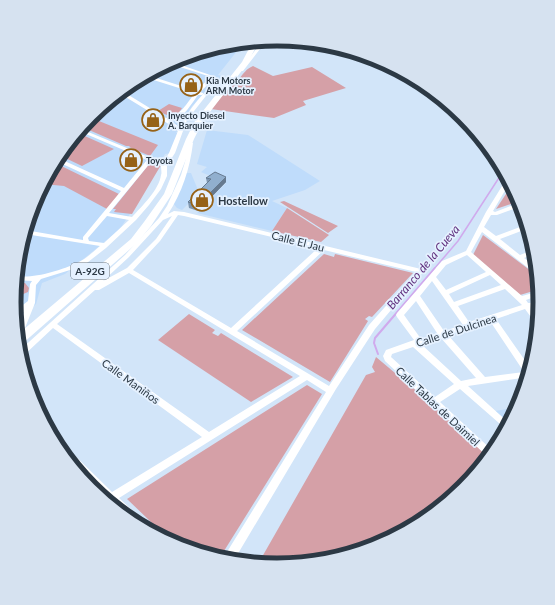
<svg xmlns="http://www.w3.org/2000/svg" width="555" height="605" viewBox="0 0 555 605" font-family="Lato,sans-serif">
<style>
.built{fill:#bfdcfb}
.green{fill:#d5a0a7}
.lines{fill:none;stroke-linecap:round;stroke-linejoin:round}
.stream-far1{stroke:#d0aaed;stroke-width:1.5}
.stream{stroke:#d0aaed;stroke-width:2}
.minor{fill:#fff;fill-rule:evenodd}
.highway{fill:#fff;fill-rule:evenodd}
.wall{fill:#7d96b1}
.shaded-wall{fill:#667a90}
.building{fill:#91afce;stroke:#667a90}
.labels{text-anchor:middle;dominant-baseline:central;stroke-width:3.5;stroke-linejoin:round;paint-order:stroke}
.far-poi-label{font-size:9px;font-weight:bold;fill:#2c3945;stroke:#e5f1ff;text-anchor:start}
.shield{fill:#e5f1ff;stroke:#64707d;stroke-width:1}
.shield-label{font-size:10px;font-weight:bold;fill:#2c3945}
.poi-label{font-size:11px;font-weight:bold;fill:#2c3945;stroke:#e5f1ff;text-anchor:start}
.street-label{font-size:11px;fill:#2c3945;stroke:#e5f1ff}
.water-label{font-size:12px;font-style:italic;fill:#60307e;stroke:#e5f1ff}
.rim{fill:none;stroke:#2c3945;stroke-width:5}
</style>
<rect width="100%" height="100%" fill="#d2e5f9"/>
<path class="built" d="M204 51H237L218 75 222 76 220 79 192 106 176 133H178L171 153 165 154 130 214 119 230 65 274 42 283 36 304 16 321 14 302 19 251 34 201 59 156 91 116 131 83 177 59Z
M207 130 248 135 320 181 305 190 272 201 287 208 272 231 197 213 226 183 201 172 207 167 197 164Z
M186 173H191L198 190 195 197 182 210 177 208 173 203Z
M519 407 510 424 495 411Z"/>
<path class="green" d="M226 44H242L244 46 241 51H204Z
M253 66 273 76 312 67 346 88 303 101 306 105 274 118 211 109C220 98 229 88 239 79 244 73 246 69 253 66Z
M169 104 182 108 178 114 169 116 158 111Z
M92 115 99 121 158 145 150 156 129 147 130 146H126L82 127Z
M78 133 114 149 82 166 59 155Z
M55 163 119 194 107 209 64 186 43 184 46 180H51L47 177Z
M150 163 161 165 132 214 114 212 116 209H113Z
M512 185 520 201 496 209Z
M284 201 338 226 328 233 280 202Z
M287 208 329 235 321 242 272 231Z
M483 235 539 277 540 289 520 295 473 255Z
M324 254 334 257 335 254 413 273 372 317 369 316 365 319 368 321 330 382 242 330Z
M16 282 25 283 29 288 28 292 14 298Z
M189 314 215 330 212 333 218 336 221 333 293 377 251 402 158 340Z
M376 357 432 404 489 458 464 489 424 522 378 546 329 561 277 566 258 564 366 375 375 372 372 367Z
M307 385 322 394 219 559 174 544 127 499Z"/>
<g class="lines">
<path class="stream-far1" d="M434 269 458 241 504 170"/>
<path class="stream" d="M378 354 374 343 375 338 435 268"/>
<path class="minor" d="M263 40H267L243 71H241V69Z
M247 42 235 44 233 43Z
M169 63 178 64 216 77 200 92 203 93V95H198C191 104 183 120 170 120L180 128C186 113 208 84 223 79L225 80 218 84 209 92 187 120 175 153 167 165V176L161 189 149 205 136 220 106 248 83 266 41 279 36 285 35 303 25 328 24 330H18L17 328 24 312 15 317V311L28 301 30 284 32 281 16 280 17 276C33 279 62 270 77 263 86 259 93 252 100 246L25 234V230L83 240V237L121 191 56 161 58 158 124 188 147 160 79 131 81 129 163 163 169 153 178 131 160 118 119 93 122 91 166 118C181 116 186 104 195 93L144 77 147 75 197 91 201 86 211 77 177 66 166 65ZM151 162 161 166C161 169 162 173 161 175 159 190 142 206 132 217L109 213ZM107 216 129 220 104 243 89 241 88 238Z
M189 142 193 143C190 168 182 193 168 214L174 211 184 212 421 269 424 271 375 329 336 389 233 562 222 560 326 392 307 380 119 498 147 524 148 528 147 530 131 521 111 503 110 504 102 498 104 497 103 496 102 498 91 489 82 478 84 477C72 465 61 453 52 438H57L112 492 202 437 53 328 22 357 20 358 19 351 125 255 159 218 167 206 181 175 185 162ZM178 215 184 216 318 248 231 328 133 270 160 241ZM172 216 156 239 127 268 103 281 129 257 163 220ZM324 250 416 272 369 325 329 386 237 331ZM129 273 300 376 209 432 57 324 95 290H99Z
M507 178H508L510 182 493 211 495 212 521 202 522 206 497 215H491L484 227 496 236 528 224 529 228 500 239 520 255 535 249 536 253 524 258 538 268V274H536L482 232 471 252 522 296 540 291V295L526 300 528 303H541L540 309H532L540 318 539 325 536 324 525 309 496 319 531 369 529 377 468 386 510 424 507 430 460 389 440 402 494 452 489 458 385 361 383 356 386 350 414 340 397 317 396 315 397 313 442 261 466 251 486 212ZM467 255 486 272 446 290 436 277 446 265ZM490 275 501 285 454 302 449 294ZM432 281 463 325 444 331 420 296ZM505 289 522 305 469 322 458 306ZM416 301 437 333 421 339 404 315ZM490 321 524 372 485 377 448 335ZM441 338 476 378 461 381 421 344ZM413 347 454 384 435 397 391 357 392 354Z"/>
<path class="highway" d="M253 41H259L247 64 203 121 194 139 172 194 151 226 137 243 22 344 18 345 17 335 131 239 144 222 164 194 186 139 195 121 242 62Z"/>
</g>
<path class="wall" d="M206 178 226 182 198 211 189 208 188 202 207 183Z"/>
<path class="shaded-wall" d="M226 177V182L198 211V205Z"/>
<path class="building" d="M215 172 226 177 198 205 188 202 211 179 206 178Z"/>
<defs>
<g id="shop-ring" transform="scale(1.15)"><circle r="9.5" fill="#e5f1ff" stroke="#966217" stroke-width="1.5"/><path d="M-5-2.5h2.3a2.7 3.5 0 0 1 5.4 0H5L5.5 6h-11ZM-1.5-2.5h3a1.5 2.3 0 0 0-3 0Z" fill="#966217"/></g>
</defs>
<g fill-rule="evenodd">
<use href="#shop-ring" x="191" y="85"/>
<use href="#shop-ring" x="153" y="120"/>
<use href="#shop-ring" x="131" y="160"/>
<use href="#shop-ring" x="202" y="200"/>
</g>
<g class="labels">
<g class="far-poi-label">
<text x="206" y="80">Kia Motors<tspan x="206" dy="10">ARM Motor</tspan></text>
<text x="168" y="115">Inyecto Diesel<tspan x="168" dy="10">A. Barquier</tspan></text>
<text x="146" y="160">Toyota</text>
</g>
<rect class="shield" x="71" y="263" width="38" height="16" rx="3"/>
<g class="shield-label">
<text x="90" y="271">A-92G</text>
</g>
<g class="poi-label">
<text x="218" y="200">Hostellow</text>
</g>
<g class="street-label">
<text transform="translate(298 241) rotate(14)">Calle El Jau</text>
<text transform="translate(456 330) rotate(-18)">Calle de Dulcinea</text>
<text transform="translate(131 381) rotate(36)">Calle Maniños</text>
<text transform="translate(438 406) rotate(43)">Calle Tablas de Daimiel</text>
</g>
<g class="water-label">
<text transform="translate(423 267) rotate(-50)">Barranco de la Cueva</text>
</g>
</g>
<path d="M0 0H555V605H0ZM21 302a256 256 0 1 1 512 0a256 256 0 1 1-512 0Z" fill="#d6e2f0" fill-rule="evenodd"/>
<path class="rim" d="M21 302a256 256 0 1 1 512 0a256 256 0 1 1-512 0Z"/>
</svg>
